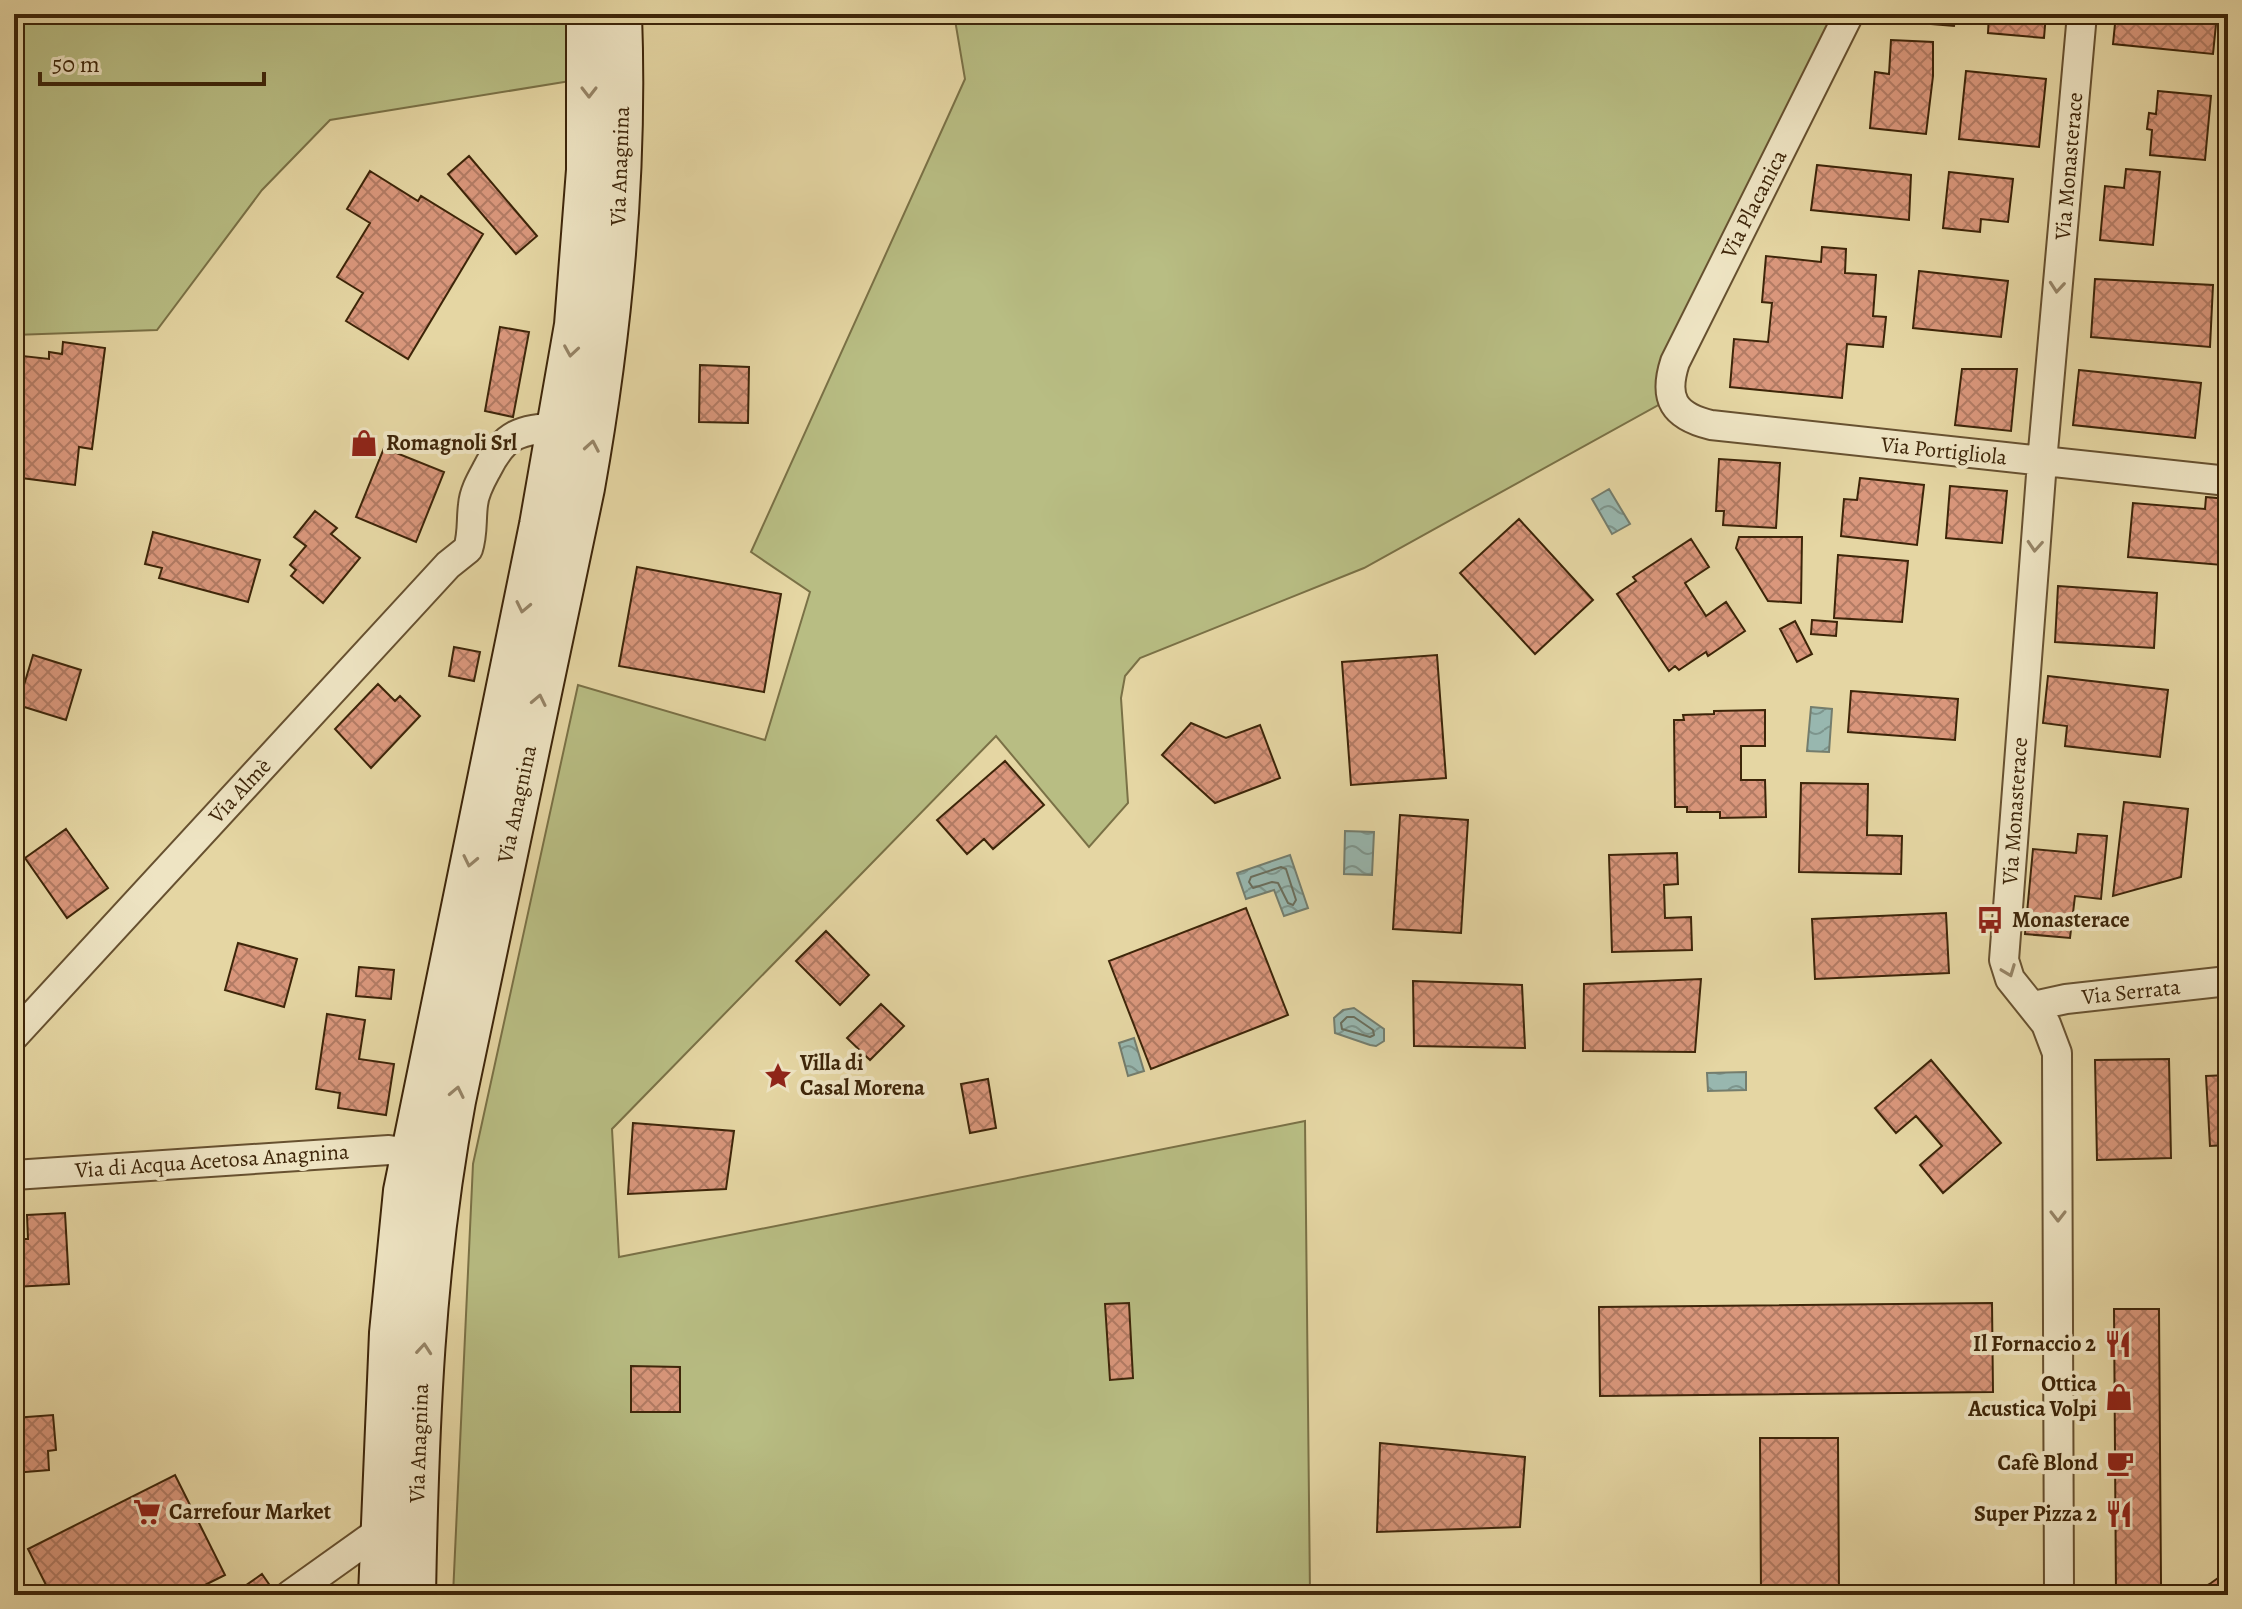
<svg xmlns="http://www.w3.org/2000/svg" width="2242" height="1609" viewBox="0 0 2242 1609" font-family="Alegreya,serif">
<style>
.green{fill:#b8bd83;stroke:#7a7146;stroke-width:2}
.water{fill:url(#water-waves);stroke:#747d6d;stroke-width:2}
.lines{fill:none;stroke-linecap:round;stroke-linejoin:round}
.shore{stroke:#6a6e5c;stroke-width:2}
.building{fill:url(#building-cross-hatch);stroke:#3d2509;stroke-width:2}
.street-casing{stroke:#675130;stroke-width:32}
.secondary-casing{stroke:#3d2509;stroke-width:44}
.street{stroke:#eee4c3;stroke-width:28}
.secondary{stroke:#eee4c3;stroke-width:40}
.oneway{stroke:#968466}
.labels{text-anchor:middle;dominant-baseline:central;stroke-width:8;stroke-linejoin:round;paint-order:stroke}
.street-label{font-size:22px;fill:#3d2509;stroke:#eee4c3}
.poi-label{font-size:22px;font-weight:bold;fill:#3d2509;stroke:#eee4c3;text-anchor:start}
</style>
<defs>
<pattern id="water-waves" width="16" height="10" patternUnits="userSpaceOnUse" patternTransform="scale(2)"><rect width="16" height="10" fill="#98b7af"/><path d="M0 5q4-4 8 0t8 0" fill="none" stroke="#7d958d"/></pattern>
<pattern id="building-cross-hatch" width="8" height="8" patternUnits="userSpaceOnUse" patternTransform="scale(2)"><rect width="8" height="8" fill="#da977c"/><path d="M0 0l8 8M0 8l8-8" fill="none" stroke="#b27b64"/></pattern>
</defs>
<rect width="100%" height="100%" fill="#e5d6a3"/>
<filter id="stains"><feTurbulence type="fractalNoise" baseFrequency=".0025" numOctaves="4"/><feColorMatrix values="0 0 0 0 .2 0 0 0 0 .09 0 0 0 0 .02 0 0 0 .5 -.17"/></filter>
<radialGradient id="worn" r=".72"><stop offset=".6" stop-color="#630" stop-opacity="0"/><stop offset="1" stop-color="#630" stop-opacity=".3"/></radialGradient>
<path class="green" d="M14 14H588L589 78 330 120 262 190 157 330 14 335Z
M954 14H1849L1671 398 1364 568 1140 658 1125 676 1121 698 1128 803 1089 847 996 736 612 1129 619 1257 1305 1121 1310 1595H453L473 1164 578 685 765 740 810 592 751 552 965 79Z"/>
<path class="water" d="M1609 489 1630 524 1612 534 1592 499Z
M1811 707 1832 709 1829 752 1807 751Z
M1345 831 1374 832 1372 875 1344 874Z
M1290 855 1308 908 1284 916 1274 890 1246 899 1237 873Z
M1354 1008 1384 1029V1041L1376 1046 1370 1045 1335 1033 1334 1018 1343 1010Z
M1134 1038 1144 1071 1128 1076 1119 1043Z
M1746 1072V1090L1708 1091 1707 1073Z"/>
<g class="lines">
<path class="shore" d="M1281 867 1286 869 1296 900 1293 905 1288 903 1278 883 1272 882 1253 888 1249 882 1251 877Z
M1347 1017H1354L1373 1030 1374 1035 1370 1037 1342 1029 1341 1023Z"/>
</g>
<path class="building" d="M701 14H808L805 19 702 21Z
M1897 14H1956L1954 26 1896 21Z
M1989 14H2046L2044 38 1988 33Z
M2116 14H2217L2213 54 2113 44Z
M1891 40 1933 42V76L1926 134 1870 128 1875 72 1889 74Z
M1966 71 2046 79 2039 147 1959 139Z
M2158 91 2211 96 2205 160 2150 155 2152 130 2147 129 2149 113 2156 114Z
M469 156 537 236 516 254 448 174Z
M1817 165 1911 175 1909 220 1811 210Z
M2126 169 2160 172 2153 245 2100 240 2105 186 2124 188Z
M370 171 418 201 421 196 483 234 408 359 346 321 363 293 337 277 370 223 347 209Z
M1949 172 2013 179 2008 222 1981 219 1980 232 1943 228Z
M1822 247 1846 249 1845 273 1876 275 1873 316 1886 317 1883 347 1847 344 1842 398 1730 387 1734 339 1768 342 1772 303 1762 302 1766 256 1821 262Z
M1919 271 2008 281 2001 337 1913 328Z
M2095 279 2213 285 2210 347 2091 337Z
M500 327 529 332 513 417 485 411Z
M63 342 105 348 92 449 79 447 75 485 14 477V355L49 359V352L62 354Z
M700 365 749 367 748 423 699 422Z
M1962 369H2017L2011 431 1955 425Z
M2079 370 2201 383 2195 438 2073 425Z
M384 448 444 472 416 542 356 517Z
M1719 459 1780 463 1776 528 1723 525 1724 511H1716Z
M1860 478 1924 485 1917 545 1841 536 1844 499 1857 500Z
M1950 486 2007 491 2002 543 1946 538Z
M2206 497 2227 499 2222 565 2128 557 2133 503 2205 509Z
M315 511 337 528 331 534 360 558 323 603 291 576 296 570 290 565 306 546 294 537Z
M1519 519 1593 600 1535 654 1460 573Z
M153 532 260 560 248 602 159 578 162 568 145 564Z
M1739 537H1802L1801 603 1768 601 1736 548Z
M1691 539 1709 567 1685 583 1706 616 1726 602 1745 631 1708 656 1706 652 1679 670 1675 666 1669 671 1617 594 1636 581 1633 577Z
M1838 555 1908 561 1902 622 1834 618Z
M637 567 781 594 764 692 619 666Z
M2058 586 2157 593 2154 648 2055 642Z
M1812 620 1837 622 1836 636 1811 634Z
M1795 621 1812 654 1797 662 1780 629Z
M454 647 480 652 474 681 449 676Z
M33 655 81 670 66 720 18 705Z
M1437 655 1446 778 1351 785 1342 662Z
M2048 676 2168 690 2160 757 2065 746 2067 726 2043 723Z
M378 684 395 701 400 696 420 716 371 768 335 729Z
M1851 691 1958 699 1955 740 1848 732Z
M1765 710V746H1741V780H1765L1766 817 1720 818V812H1687V807H1675L1674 720H1684L1683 715 1714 714V711Z
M1191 723 1226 738 1260 725 1280 778 1215 803 1162 755Z
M1005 761 1044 805 993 849 984 839 967 854 937 820Z
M1801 783 1868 784 1867 835 1902 836 1901 874 1799 872Z
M2226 795 2228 796V836L2220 835Z
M2124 802 2188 809 2181 877 2113 896Z
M1400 815 1468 820 1461 933 1393 929Z
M66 829 108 888 67 918 25 858Z
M2078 834 2107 836 2101 899 2075 896 2070 938 2025 934 2033 849 2076 853Z
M1677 853 1678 884 1664 885 1665 918 1691 917 1692 950 1612 952 1609 855Z
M1246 908 1288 1015 1151 1069 1109 961Z
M1946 913 1949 973 1815 979 1812 919Z
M826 931 869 975 840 1005 796 961Z
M238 943 297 959 284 1007 225 990Z
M359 967 394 970 391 999 356 996Z
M1701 979 1695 1052 1583 1051 1584 984Z
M1413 981 1522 985 1525 1048 1414 1046Z
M881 1004 904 1026 870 1060 847 1038Z
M327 1014 365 1020 359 1059 394 1064 386 1115 338 1108 340 1093 316 1089Z
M2169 1059 2171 1158 2097 1160 2095 1060Z
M1931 1060 2001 1143 1943 1193 1920 1165 1942 1146 1916 1116 1896 1133 1875 1108Z
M2228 1075V1145L2210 1146 2206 1076Z
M988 1079 996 1128 970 1133 961 1084Z
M633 1123 734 1131 726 1189 628 1194Z
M65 1213 69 1284 14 1287V1239H28L27 1215Z
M1129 1303 1133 1378 1110 1380 1105 1304Z
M1992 1303 1993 1392 1600 1396 1599 1307Z
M2114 1309H2159L2161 1586 2150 1591V1595H2116Z
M631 1366 680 1367V1412H631Z
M53 1415 56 1450 48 1451 49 1470 14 1473V1418Z
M1760 1438H1838L1839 1595H1761Z
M1380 1443 1525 1457 1520 1527 1377 1532Z
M175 1475 225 1575 185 1595H51L28 1549Z
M2228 1571V1595H2191L2211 1583Z
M262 1574 273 1590 265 1595H232Z"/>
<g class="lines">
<g class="street-casing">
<path id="street" d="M1849 14 1675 362C1663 399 1674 416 1711 425L2228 481
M2034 1006 2066 999 2228 981
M14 1036 448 565 468 549C473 534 471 520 473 505 474 492 481 480 487 469 505 433 520 430 558 427
M14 1175 389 1150 410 1153 422 1167
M290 1595 381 1530
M2059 1595 2057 1053 2046 1024 2010 979 2004 960 2042 462 2082 14"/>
</g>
<g class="secondary-casing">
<path id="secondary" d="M379 1595 390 1333 404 1191 540 525 575 325 587 170V14
M415 1595C418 1429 424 1264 455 1101L584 488C612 331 627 174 621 14"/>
</g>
<use href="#street" class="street"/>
<use href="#secondary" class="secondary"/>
</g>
<defs><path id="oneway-chevron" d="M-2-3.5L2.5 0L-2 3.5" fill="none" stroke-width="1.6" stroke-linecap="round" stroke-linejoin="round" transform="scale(2)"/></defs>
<g class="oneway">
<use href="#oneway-chevron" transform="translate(589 92) rotate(90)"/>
<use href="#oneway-chevron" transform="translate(2057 287) rotate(95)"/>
<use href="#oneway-chevron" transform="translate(571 351) rotate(99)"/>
<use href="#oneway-chevron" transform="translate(592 446) rotate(-80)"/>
<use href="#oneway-chevron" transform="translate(2035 546) rotate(94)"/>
<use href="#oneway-chevron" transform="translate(523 607) rotate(102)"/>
<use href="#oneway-chevron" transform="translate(539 700) rotate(-78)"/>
<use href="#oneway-chevron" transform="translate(470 861) rotate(102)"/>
<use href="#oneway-chevron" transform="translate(2009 971) rotate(69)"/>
<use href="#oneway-chevron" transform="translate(457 1092) rotate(-78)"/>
<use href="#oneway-chevron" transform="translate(2058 1216) rotate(90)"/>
<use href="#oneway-chevron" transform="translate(424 1349) rotate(-85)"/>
</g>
<defs>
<g id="shop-bare" transform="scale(2.16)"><path d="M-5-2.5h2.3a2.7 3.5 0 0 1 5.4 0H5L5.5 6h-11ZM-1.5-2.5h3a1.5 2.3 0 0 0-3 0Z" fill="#8f2418" stroke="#eee4c3" stroke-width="2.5" paint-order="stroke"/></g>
<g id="bus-bare" transform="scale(2.16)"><path d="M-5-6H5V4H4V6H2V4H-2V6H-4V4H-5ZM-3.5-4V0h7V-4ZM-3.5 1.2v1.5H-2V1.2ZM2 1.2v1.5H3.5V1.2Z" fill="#8f2418" stroke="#eee4c3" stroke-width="2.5" paint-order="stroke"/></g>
<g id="sight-bare" transform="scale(2.16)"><path d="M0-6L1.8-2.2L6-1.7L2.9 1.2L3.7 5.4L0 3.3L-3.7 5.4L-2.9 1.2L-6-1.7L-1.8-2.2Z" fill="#8f2418" stroke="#eee4c3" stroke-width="2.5" paint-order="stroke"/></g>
<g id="restaurant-bare" transform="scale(2.16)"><path d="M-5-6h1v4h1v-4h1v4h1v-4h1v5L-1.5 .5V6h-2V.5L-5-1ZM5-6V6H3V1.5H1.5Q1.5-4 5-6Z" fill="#8f2418" stroke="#eee4c3" stroke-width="2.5" paint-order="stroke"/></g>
<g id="cafe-bare" transform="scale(2.16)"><path d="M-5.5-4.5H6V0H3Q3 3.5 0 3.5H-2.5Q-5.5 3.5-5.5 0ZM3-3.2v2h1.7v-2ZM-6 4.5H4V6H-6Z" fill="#8f2418" stroke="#eee4c3" stroke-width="2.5" paint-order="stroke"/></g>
<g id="supermarket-bare" transform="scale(2.16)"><path d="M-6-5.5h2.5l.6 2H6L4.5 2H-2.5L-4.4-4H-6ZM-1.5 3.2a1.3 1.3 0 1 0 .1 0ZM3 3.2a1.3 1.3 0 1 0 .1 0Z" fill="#8f2418" stroke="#eee4c3" stroke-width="2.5" paint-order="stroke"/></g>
</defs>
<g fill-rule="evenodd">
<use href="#shop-bare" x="364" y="443"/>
<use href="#bus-bare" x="1990" y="920"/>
<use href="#sight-bare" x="778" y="1076"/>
<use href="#restaurant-bare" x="2118" y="1344"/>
<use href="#shop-bare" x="2119" y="1397"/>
<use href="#cafe-bare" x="2120" y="1463"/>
<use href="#supermarket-bare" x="147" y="1512"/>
<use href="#restaurant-bare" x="2119" y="1514"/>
</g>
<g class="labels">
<g class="street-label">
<text transform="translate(620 166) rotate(-88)">Via Anagnina</text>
<text transform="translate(2069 166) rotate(-85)">Via Monasterace</text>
<text transform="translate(1754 204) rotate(-63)">Via Placanica</text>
<text transform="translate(1944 451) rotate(6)">Via Portigliola</text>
<text transform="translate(240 791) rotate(-47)">Via Almè</text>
<text transform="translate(517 804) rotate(-78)">Via Anagnina</text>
<text transform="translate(2015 811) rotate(-86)">Via Monasterace</text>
<text transform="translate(2131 992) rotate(-6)">Via Serrata</text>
<text transform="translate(212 1161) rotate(-4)">Via di Acqua Acetosa Anagnina</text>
<text transform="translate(419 1443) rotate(-88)">Via Anagnina</text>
</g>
<g class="poi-label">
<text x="386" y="443">Romagnoli Srl</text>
<text x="2012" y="920">Monasterace</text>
<text x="800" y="1063">Villa di<tspan x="800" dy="25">Casal Morena</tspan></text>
<text x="2096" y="1344" text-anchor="end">Il Fornaccio 2</text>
<text x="2097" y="1384" text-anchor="end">Ottica<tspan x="2097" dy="25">Acustica Volpi</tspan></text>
<text x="2098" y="1463" text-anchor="end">Cafè Blond</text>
<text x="169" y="1512">Carrefour Market</text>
<text x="2097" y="1514" text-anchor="end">Super Pizza 2</text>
</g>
</g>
<rect width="2242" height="1609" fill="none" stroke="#e5d6a3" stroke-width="48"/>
<rect x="16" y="16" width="2210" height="1577" fill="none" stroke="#3d2509" stroke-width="4"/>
<rect x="24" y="24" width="2194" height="1561" fill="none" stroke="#3d2509" stroke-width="2"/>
<path d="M40 72v12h224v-12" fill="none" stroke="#3d2509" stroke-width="4"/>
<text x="52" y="72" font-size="24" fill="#3d2509" stroke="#eee4c3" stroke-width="6" paint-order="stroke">50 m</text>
<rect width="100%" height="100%" filter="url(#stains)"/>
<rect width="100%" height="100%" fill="url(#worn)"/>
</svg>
